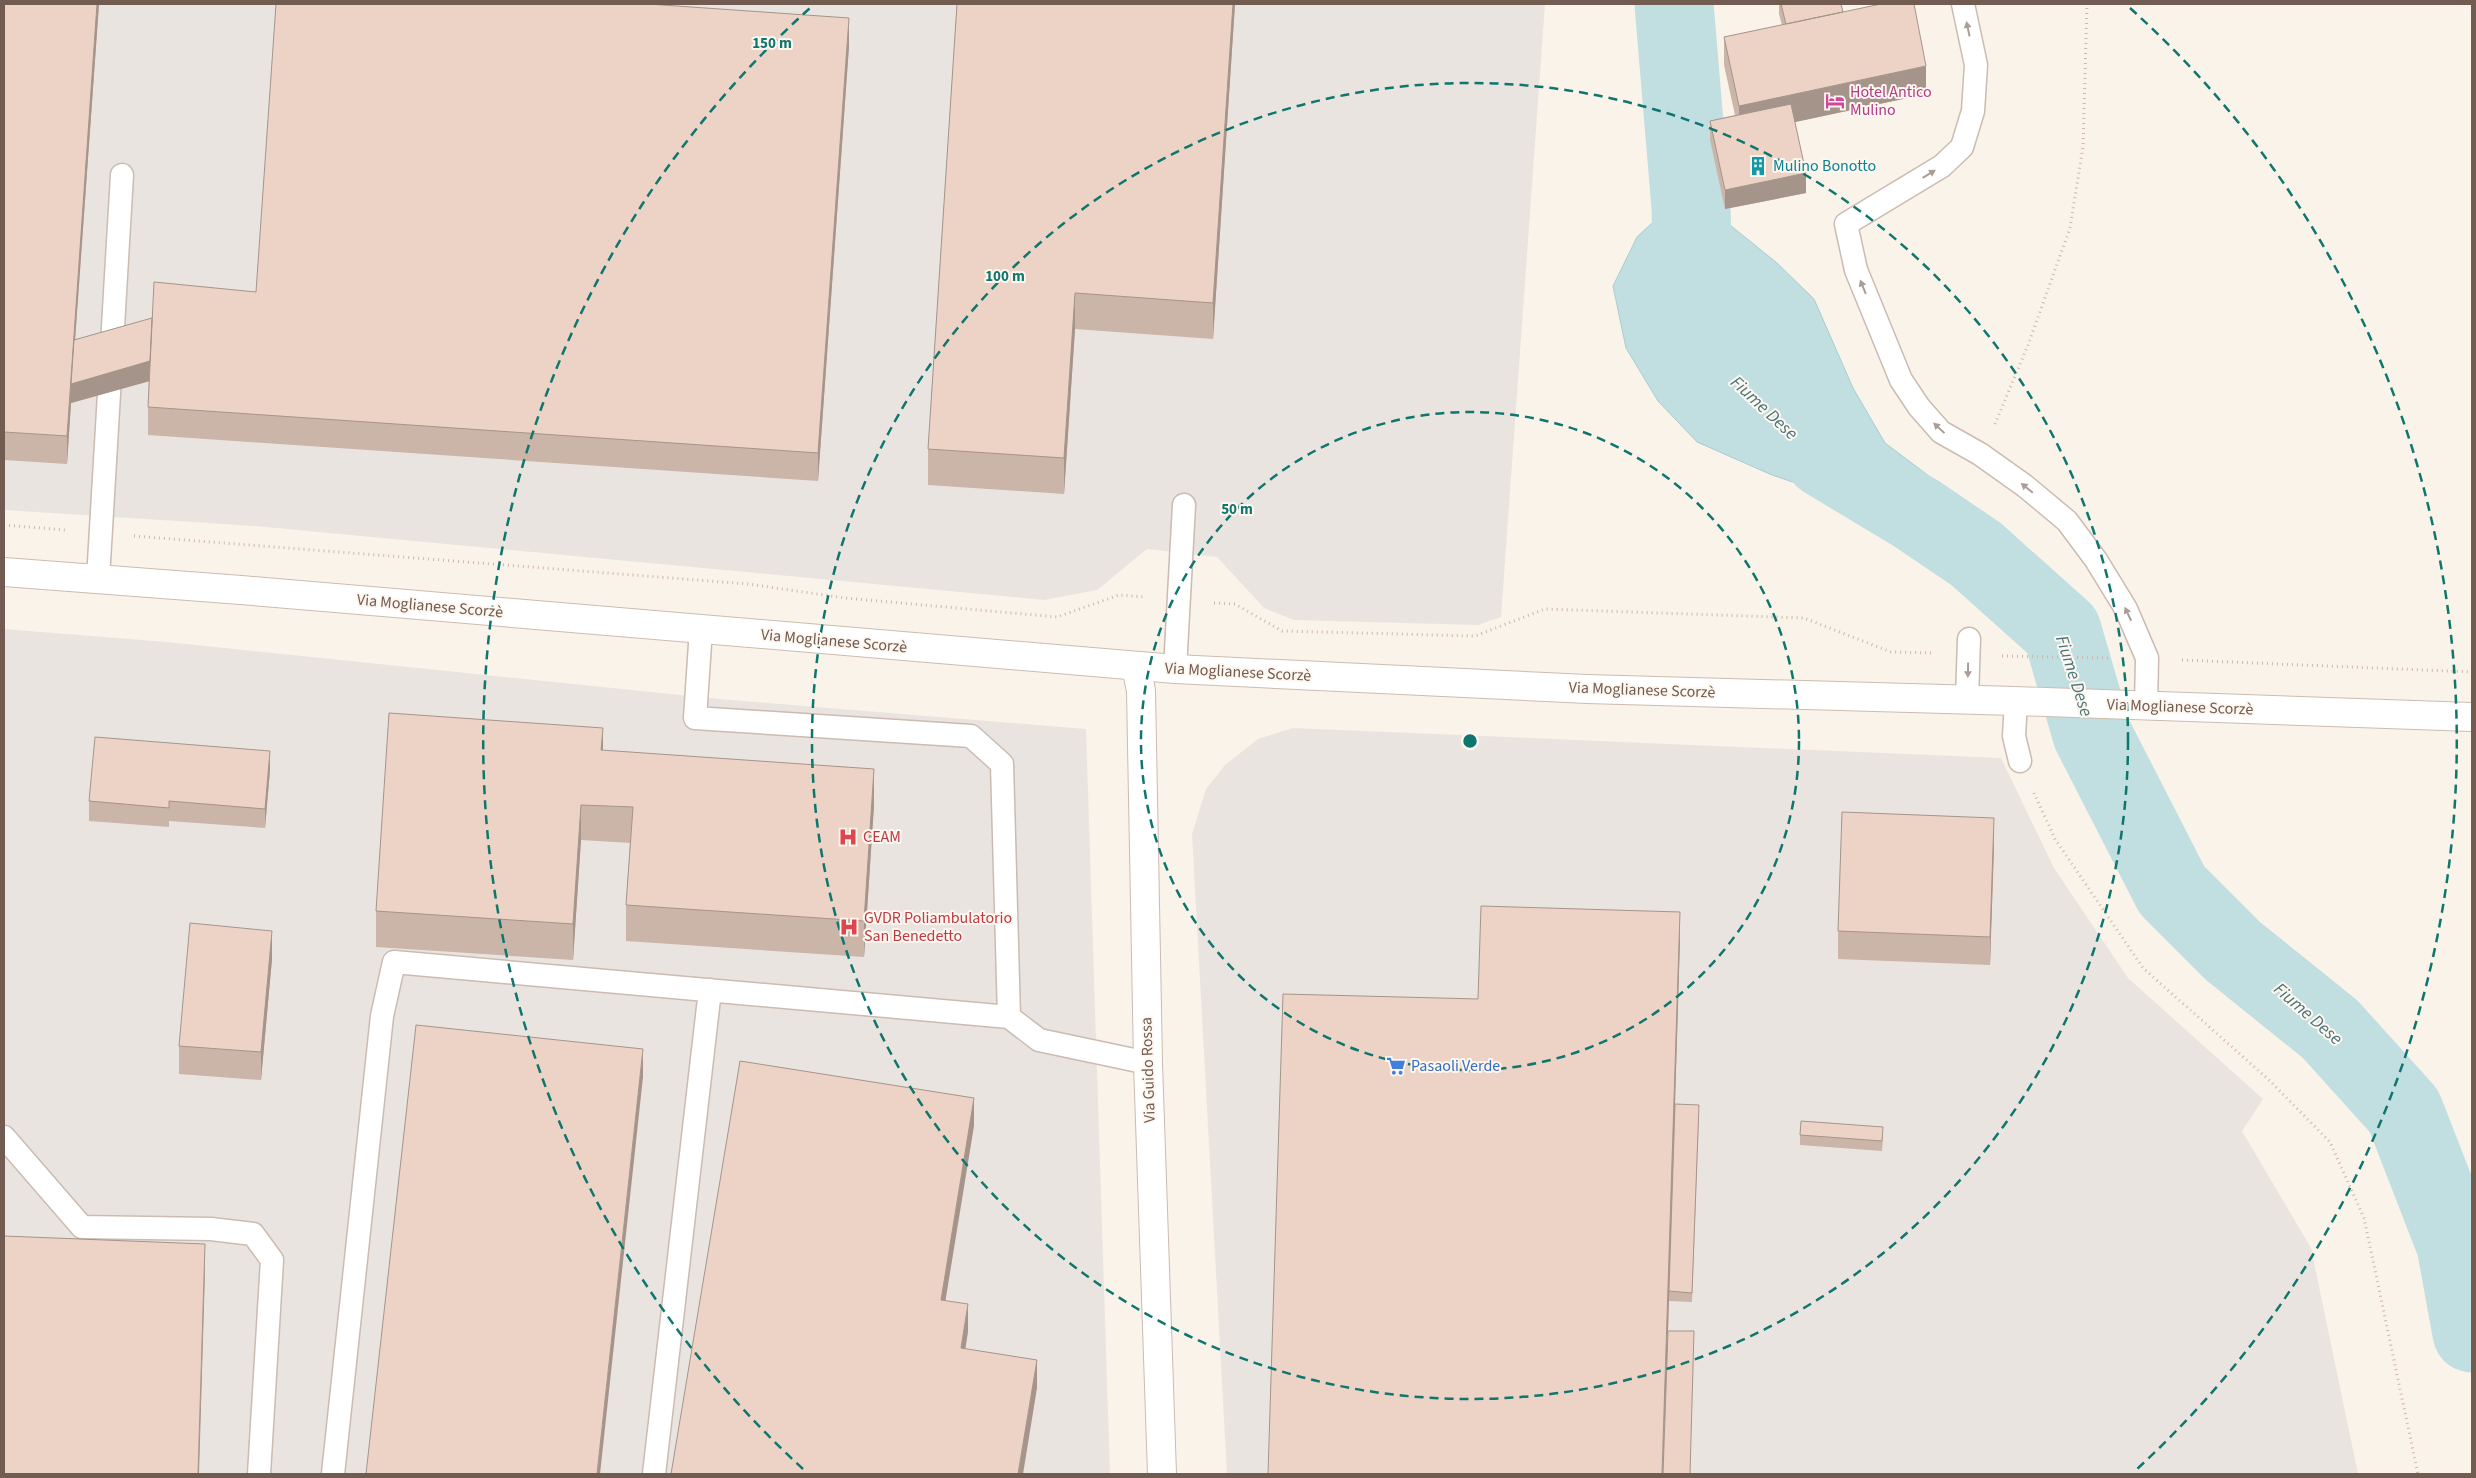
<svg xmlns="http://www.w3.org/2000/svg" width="2476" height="1478" viewBox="0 0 2476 1478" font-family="'Source Sans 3',sans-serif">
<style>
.industrial{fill:#eae4e0}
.water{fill:#c1dee1;stroke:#a8cdd2}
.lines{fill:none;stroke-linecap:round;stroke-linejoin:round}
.river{stroke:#c1dee1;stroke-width:79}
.service-casing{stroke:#cbbbb1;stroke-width:25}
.minor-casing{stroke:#cbbbb1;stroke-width:30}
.secondary-casing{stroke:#cdbcaf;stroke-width:30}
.path{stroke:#d1b6a8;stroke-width:3;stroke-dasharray:1 4;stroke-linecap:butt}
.service{stroke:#fff;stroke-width:22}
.minor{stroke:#fff;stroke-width:28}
.secondary{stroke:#fff;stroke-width:28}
.wall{fill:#cbb5a9}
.shaded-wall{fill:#a5948a}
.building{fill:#ecd3c5;stroke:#a5948a}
.oneway{fill:#aa9d97}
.ring{fill:none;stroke:#0f766e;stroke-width:2.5;stroke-dasharray:9 6}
.labels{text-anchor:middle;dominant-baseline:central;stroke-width:4;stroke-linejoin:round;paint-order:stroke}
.hotel-label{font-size:16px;fill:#b23c85;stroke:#fdf7f0;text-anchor:start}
.culture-label{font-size:16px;fill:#0d838f;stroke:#fdf7f0;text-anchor:start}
.street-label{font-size:16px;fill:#725b51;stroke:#fdf7f0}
.health-label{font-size:16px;fill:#be3a42;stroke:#fdf7f0;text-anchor:start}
.shop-label{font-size:16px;fill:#366cbe;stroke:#fdf7f0;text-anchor:start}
.water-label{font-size:18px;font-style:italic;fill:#4a757b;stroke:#fdf7f0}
.centre{fill:#0f766e;stroke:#fdf7f0;stroke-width:2.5}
.ring-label{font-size:15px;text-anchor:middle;font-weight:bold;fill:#0f766e;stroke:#fdf7f0;stroke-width:4;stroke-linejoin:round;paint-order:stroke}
</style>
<rect width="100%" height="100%" fill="#faf3ea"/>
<path class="industrial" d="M4 4H1545L1501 617 1478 625 1294 620 1264 608 1217 557 1147 549 1097 590 1044 600 255 526 4 510Z
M4 629 167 642 719 699 1086 729 1110 1474H4Z
M1293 728 2001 758 2054 868 2128 978 2263 1099 2242 1131 2311 1248 2358 1474H1227L1192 834 1206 789 1225 765 1258 739Z"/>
<path class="water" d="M1721 201 1730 225 1777 263 1814 299 1853 388 1885 443 1929 476 1908 536 1810 488 1772 475 1697 442 1658 401 1626 348 1613 286 1637 237 1666 210Z"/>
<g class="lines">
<path class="river" d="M1674 4 1691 207 1694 317
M1824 458 1917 514 1976 554 2062 631 2092 734 2172 890 2233 951 2330 1029 2404 1111 2456 1245 2472 1333"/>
<g class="service-casing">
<path id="service" d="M1963 4 1976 65 1973 111 1962 147 1942 166 1846 224 1856 270 1901 380 1919 407 1941 432 1980 454 2025 486 2067 521 2096 560 2126 609 2147 658 2146 705
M98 579 122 175
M701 629 695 718 971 736 1002 764 1009 1017
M1175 669 1184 505
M1967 700 1969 639
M2016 701 2014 736 2020 761
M4 1137 82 1227 211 1229 253 1234 272 1260 259 1474
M333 1474 382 1016 394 962 1009 1017 1039 1040 1148 1063
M654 1474 710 990"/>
</g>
<g class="minor-casing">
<path id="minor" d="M1136 666 1141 691 1148 1063 1162 1474"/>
</g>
<g class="secondary-casing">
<path id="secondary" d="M4 572 241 590 1175 669 1587 689 2015 701 2472 717"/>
</g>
<path class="path" d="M1995 424 2028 345 2070 228 2083 147 2087 4
M4 525 65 530
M134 536 748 584 845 598 1057 617 1119 595 1145 597
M1214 603 1235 604 1282 631 1475 636 1545 609 1804 618 1891 652 1934 653
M2002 656 2109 658
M2182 660 2472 672
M2034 793 2055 839 2143 968 2268 1079 2330 1142 2364 1218 2418 1474"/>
<use href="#service" class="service"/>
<use href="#minor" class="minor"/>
<use href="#secondary" class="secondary"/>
</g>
<path class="wall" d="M4 4H99L75 340 256 292 849 46 818 481 148 435V407L149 381 71 403 67 464 4 460Z
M957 4H1235L1213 339 1075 329 1064 494 928 485V449Z
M1779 4H1841L1843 12 1926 94 1795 122 1806 193 1725 209 1710 140V121L1735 115 1724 65V37L1782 25 1779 14Z
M603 751 874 805 864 957 626 941V905L630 843 581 840 573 960 376 947V911Z
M270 770 265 828 169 821V827L89 821V801Z
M1994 846 1990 965 1838 959V931Z
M1680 940 1675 1104 1699 1115 1692 1302 1669 1301 1668 1331 1690 1474 1478 999Z
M272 959 261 1080 179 1074V1046Z
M1800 1135 1883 1137 1882 1151 1800 1145Z"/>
<path class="shaded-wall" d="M97 4H99L72 383 152 337 150 381 71 403 67 464V436Z
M1233 4H1235L1213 339V303Z
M849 18V46L818 481V453Z
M1926 66V94L1739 134V106Z
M1806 173V193L1725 209V190Z
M1075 293V329L1064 494V458Z
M603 728V764L601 750Z
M270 751V770L265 828V809Z
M874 769V805L864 957V921Z
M581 805V840L573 960V924Z
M1994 818V846L1990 965V937Z
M1680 912V940L1669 1301 1663 1474H1662Z
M272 931V959L261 1080V1052Z
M643 1049V1077L600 1474H597Z
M974 1098V1126L941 1328V1300Z
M205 1244V1272L199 1474H198Z
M968 1304V1332L961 1376V1348Z
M1037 1360V1388L1023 1474H1018Z"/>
<path class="building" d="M4 4H97L67 436 4 432Z
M276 4H648L849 18 818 453 148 407 154 282 256 292Z
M957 4H1233L1213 303 1075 293 1064 458 928 449Z
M1781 4H1841L1843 12 1786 24Z
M1881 4H1914L1926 66 1739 106 1724 37Z
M1791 104 1806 173 1725 190 1710 121Z
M152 318 150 361 71 384 74 340Z
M389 713 603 728 601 750 874 769 864 921 626 905 633 807 581 805 573 924 376 911Z
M95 737 270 751 265 809 169 801V808L89 801Z
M1842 812 1994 818 1990 937 1838 931Z
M1481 906 1680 912 1662 1474H1268L1283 994 1478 999Z
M190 923 272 931 261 1052 179 1046Z
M416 1025 643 1049 597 1474H366Z
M740 1061 974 1098 941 1300 968 1304 961 1348 1037 1360 1018 1474H671Z
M1675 1104 1699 1105 1692 1293 1669 1291Z
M1801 1121 1883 1127 1882 1141 1800 1135Z
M4 1236 205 1244 198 1474H4Z
M1668 1331H1694L1690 1474H1663Z"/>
<defs><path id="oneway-solid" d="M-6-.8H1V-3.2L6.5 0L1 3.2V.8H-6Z" transform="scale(1.25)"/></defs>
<g class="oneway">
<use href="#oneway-solid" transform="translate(1968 29) rotate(-102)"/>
<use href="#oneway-solid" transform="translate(1929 174) rotate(-31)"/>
<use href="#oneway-solid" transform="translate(1863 287) rotate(-112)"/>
<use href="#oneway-solid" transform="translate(1939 428) rotate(-137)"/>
<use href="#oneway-solid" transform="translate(2027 488) rotate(-141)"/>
<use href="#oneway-solid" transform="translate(2128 614) rotate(-115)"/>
<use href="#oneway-solid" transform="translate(1968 670) rotate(91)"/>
</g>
<g class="ring">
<circle cx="1470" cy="741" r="329"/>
<circle cx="1470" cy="741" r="658"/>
<path d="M803 1469A987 987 0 0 1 810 8M2130 8A987 987 0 0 1 2137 1469"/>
</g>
<defs>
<g id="hotel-bare" transform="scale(1.5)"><path d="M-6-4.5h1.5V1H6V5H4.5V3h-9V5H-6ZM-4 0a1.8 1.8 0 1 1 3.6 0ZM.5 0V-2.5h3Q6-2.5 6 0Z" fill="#d1479c" stroke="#fdf7f0" stroke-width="2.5" paint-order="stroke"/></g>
<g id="building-bare" transform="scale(1.5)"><path d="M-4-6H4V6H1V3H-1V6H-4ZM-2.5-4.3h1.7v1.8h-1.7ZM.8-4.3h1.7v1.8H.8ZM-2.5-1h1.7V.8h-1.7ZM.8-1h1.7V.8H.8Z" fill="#0f9aa8" stroke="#fdf7f0" stroke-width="2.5" paint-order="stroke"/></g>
<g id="hospital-bare" transform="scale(1.5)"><path d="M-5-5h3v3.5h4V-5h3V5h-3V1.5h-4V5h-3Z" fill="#e0444e" stroke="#fdf7f0" stroke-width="2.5" paint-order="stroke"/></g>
<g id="supermarket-bare" transform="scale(1.5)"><path d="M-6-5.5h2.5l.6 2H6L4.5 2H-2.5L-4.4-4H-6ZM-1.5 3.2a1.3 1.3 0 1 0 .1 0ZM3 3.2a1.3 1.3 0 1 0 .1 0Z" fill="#3f7fe0" stroke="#fdf7f0" stroke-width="2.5" paint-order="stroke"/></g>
</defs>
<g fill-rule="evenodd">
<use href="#hotel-bare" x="1835" y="101"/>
<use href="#building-bare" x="1758" y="166"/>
<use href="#hospital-bare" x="848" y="837"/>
<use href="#hospital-bare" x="849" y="927"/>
<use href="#supermarket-bare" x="1396" y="1066"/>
</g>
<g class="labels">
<g class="hotel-label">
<text x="1850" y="92">Hotel Antico<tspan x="1850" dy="18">Mulino</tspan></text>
</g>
<g class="culture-label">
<text x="1773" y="166">Mulino Bonotto</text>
</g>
<g class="street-label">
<text transform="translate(430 606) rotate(5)">Via Moglianese Scorzè</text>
<text transform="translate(834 641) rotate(5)">Via Moglianese Scorzè</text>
<text transform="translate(1238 672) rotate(3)">Via Moglianese Scorzè</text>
<text transform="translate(1642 690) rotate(2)">Via Moglianese Scorzè</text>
<text transform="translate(2180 707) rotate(2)">Via Moglianese Scorzè</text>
<text transform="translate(1148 1070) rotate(-92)">Via Guido Rossa</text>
</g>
<g class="health-label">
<text x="863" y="837">CEAM</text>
<text x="864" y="918">GVDR Poliambulatorio<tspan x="864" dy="18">San Benedetto</tspan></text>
</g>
<g class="shop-label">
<text x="1411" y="1066">Pasaoli Verde</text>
</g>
<g class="water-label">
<text transform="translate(1764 408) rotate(43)">Fiume Dese</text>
<text transform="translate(2074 676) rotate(72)">Fiume Dese</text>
<text transform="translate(2308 1014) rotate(41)">Fiume Dese</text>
</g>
</g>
<circle cx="1470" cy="741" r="8" class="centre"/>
<g class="ring-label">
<text x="772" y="48">150 m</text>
<text x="1005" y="281">100 m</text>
<text x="1237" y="514">50 m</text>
</g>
<rect width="2476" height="1478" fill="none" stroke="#725b51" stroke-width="10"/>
</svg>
